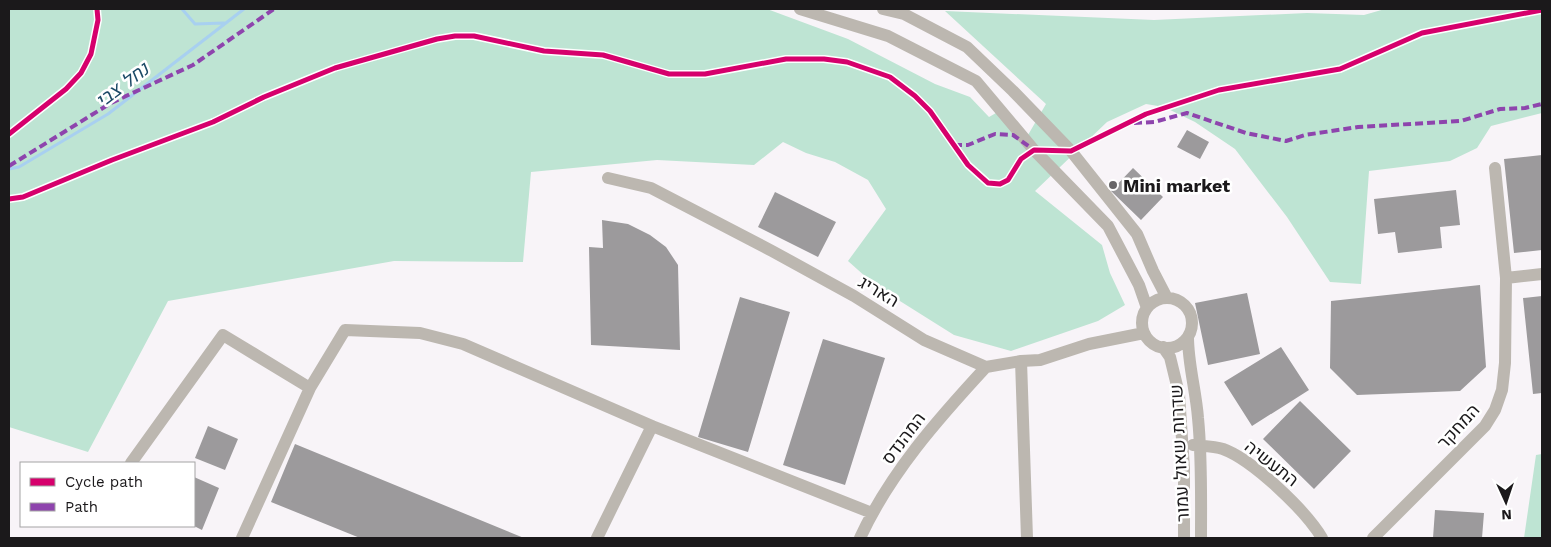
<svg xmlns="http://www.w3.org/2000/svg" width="1551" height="547" viewBox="0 0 1551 547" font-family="'Work Sans',Heebo,sans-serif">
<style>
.forest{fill:#bee4d3}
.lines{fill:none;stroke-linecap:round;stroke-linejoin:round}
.stream{stroke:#a8d0f0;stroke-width:3}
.building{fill:#9c9a9c}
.minor{stroke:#bcb7b0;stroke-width:12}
.quiet{stroke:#8e44ad;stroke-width:4;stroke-dasharray:8 4;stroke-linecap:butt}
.cycleway-casing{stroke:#fff;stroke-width:8}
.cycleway{stroke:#d6006c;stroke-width:5}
.poi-dot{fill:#686668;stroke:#fff;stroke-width:2}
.labels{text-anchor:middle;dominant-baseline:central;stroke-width:5;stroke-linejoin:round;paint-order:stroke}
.poi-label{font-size:18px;font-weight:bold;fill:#1b191b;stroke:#fff;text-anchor:start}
.street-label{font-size:18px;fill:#1b191b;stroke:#fff}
.water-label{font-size:19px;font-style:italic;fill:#1c4a67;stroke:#fff}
</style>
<rect width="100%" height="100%" fill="#f8f4f8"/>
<path class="forest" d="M9 9H767L848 39 935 84 970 97 989 117 996 113 1028 135 1046 104 945 11 1154 20 1307 13 1364 15 1385 9H1542V113L1491 126 1477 148 1450 161 1369 171 1361 284 1330 282 1287 217 1235 149 1195 122 1164 107 1146 104 1107 122 1035 191 1102 245 1110 273 1125 305 1098 321 1011 351 954 335 876 286 848 261 886 209 868 180 835 162 806 153 783 142 754 165 657 160 531 172 523 262 394 261 168 301 88 452 9 427Z
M1542 454V538H1524L1536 455Z"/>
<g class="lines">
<path class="stream" d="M182 9 195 24 224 23
M9 169 19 167 108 114 244 9"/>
</g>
<path class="building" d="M1187 130 1209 142 1200 159 1177 147Z
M1542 155V250L1514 253 1504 159Z
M1133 168 1163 197 1141 220 1111 191Z
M1456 190 1460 225 1440 227 1442 248 1398 253 1395 232 1378 234 1374 199Z
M775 192 836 222 818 257 758 227Z
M602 220 628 224 650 235 666 247 678 265 680 350 591 345 589 247 603 248Z
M1480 285 1486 367 1460 391 1357 395 1330 368 1331 301Z
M1247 293 1260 354 1208 365 1195 303Z
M1542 296V393L1533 394 1523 298Z
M740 297 790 312 748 452 698 437Z
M823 339 885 358 845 485 783 465Z
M1281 347 1309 390 1252 426 1224 382Z
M1300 401 1351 451 1314 489 1263 439Z
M208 426 238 439 225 470 195 458Z
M295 444 524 538H360L271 502Z
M194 477 219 488 202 530 194 526Z
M1435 510 1484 513 1482 538H1433Z"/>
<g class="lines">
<path class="minor" d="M800 9 888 36 976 81 1034 150 1108 226 1139 285 1147 308
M883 9 904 14 967 47 1013 91 1071 151 1137 234 1153 271 1167 298
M608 178 651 188 772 251 854 296 924 340 986 367 1021 361 1040 360 1089 344 1144 333
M1506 278 1542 274
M1142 323a25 25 0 1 1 50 0a25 25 0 1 1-50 0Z
M1188 337C1188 364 1196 391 1198 418 1202 458 1201 498 1201 538
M1163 347 1170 357 1179 394 1184 469V538
M1021 361 1027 538
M1193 445C1202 446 1214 446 1223 449 1253 460 1306 511 1322 538
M131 463 223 335 310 388
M242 538 310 388 345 330 420 333 463 344 652 426 872 513
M597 538 652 426
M860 538C890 473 938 419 986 367
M1373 538 1485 426 1495 410 1502 390 1505 363 1506 278 1495 168"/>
<path class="quiet" d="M1134 123 1154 122 1187 113 1246 133 1286 141 1305 135 1358 127 1461 121 1500 109 1525 108 1542 104
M954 145H968L995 134 1013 135 1034 150
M9 166 111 103 193 65 274 9"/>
<g class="cycleway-casing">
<path id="cycleway" d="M9 134 66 89 81 73 91 54 98 20 97 9
M9 199 23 197 112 160 213 122 264 97 335 68 437 39 455 36H474L544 51 603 55 669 74H705L786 59H824L847 62 890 77 915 96 930 111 968 165 988 183 1000 184 1008 180 1021 159 1034 150 1071 151 1146 114 1219 90 1340 69 1422 33 1542 10"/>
</g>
<use href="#cycleway" class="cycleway"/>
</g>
<circle class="poi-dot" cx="1113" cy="185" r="5"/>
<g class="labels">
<g class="poi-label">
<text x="1123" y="185">Mini market</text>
</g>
<g class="street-label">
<text transform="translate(879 291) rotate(31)">האריג</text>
<text transform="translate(1458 426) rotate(-48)">המחקר</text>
<text transform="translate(903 438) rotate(-53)">המהנדס</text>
<text transform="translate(1179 453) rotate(-93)">שדרות שאול עמור</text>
<text transform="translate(1272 463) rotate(38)">התעשיה</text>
</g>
<g class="water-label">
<text transform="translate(122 85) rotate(-37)">נחל צבי</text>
</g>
</g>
<rect width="1551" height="547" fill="none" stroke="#1b191b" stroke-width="20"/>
<rect x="20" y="462" width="175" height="65" fill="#ffffff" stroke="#a4a3a4"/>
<rect x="30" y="478" width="25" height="8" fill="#d6006c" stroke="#a4a3a4"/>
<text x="65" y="487" font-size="15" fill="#1b191b">Cycle path</text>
<rect x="30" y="503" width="25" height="8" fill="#8e44ad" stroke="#a4a3a4"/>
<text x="65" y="512" font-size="15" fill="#1b191b">Path</text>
<g transform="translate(1506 502) rotate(177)" stroke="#ffffff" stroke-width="4" paint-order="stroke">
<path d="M0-4L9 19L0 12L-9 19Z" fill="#1b191b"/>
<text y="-8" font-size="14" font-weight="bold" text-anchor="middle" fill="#1b191b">N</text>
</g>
</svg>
